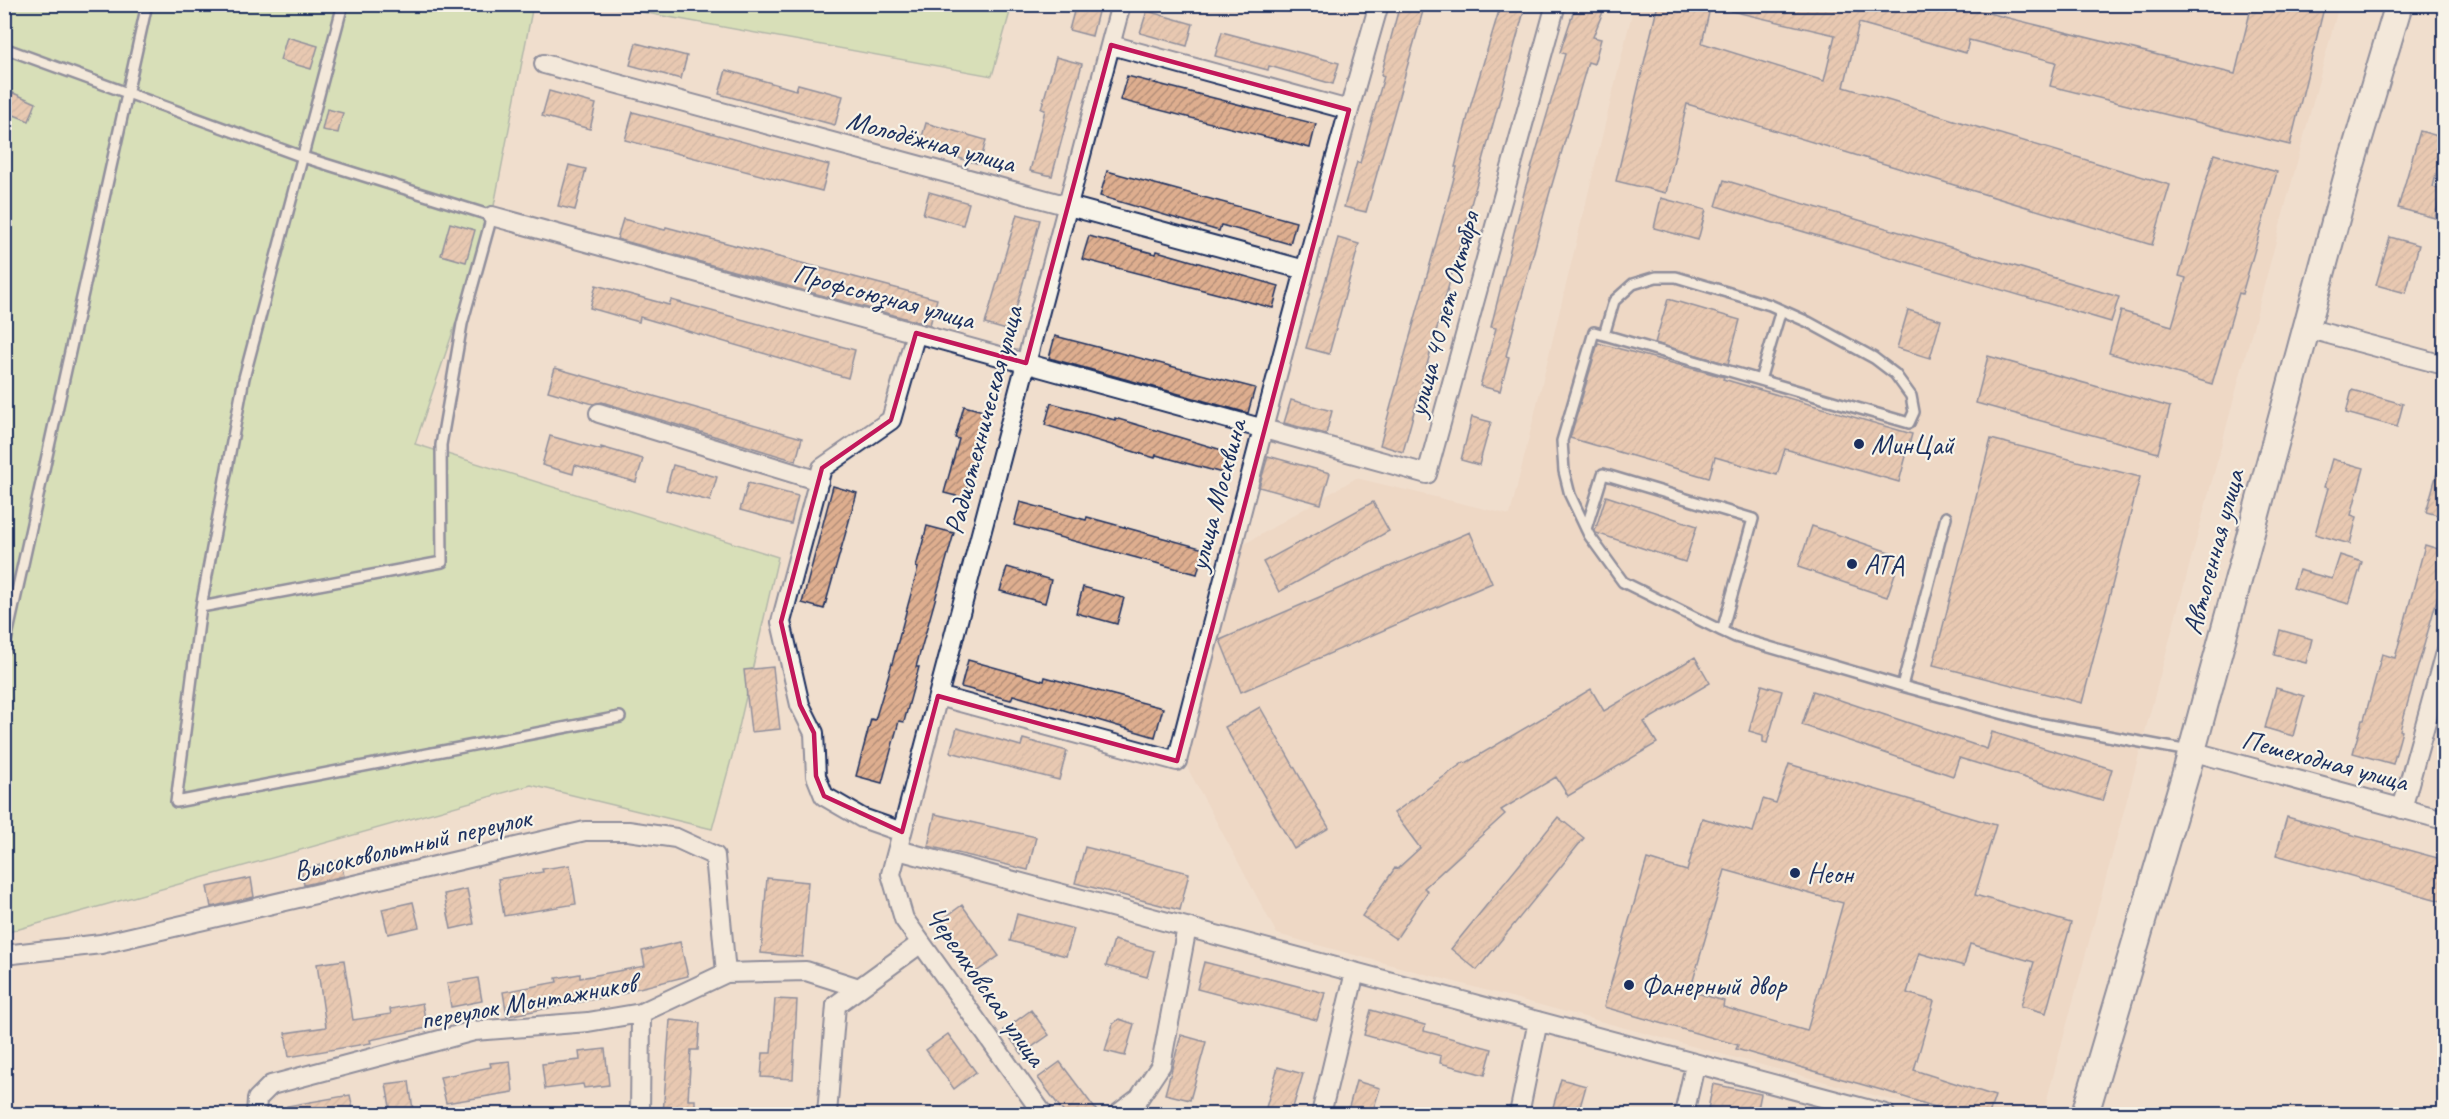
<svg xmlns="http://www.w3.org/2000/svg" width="2449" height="1119" viewBox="0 0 2449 1119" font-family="Caveat,sans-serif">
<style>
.built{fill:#ebd0ba}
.green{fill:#bae19d;stroke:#6a887e;stroke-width:1.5}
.building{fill:url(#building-hatch);stroke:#1b2f5e;stroke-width:1.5;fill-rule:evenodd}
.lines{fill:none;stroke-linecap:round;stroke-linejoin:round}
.lane-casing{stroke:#1b2f5e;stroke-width:14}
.street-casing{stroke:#1b2f5e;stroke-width:22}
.secondary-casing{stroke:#1b2f5e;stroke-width:30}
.lane{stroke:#f7f3e8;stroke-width:9}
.street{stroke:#f7f3e8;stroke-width:18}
.secondary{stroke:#f7f3e8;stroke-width:26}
.marked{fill:none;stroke:#c2185b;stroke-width:4.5;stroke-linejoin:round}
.poi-dot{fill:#1b2f5e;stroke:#f7f3e8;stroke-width:2}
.labels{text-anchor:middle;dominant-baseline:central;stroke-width:4.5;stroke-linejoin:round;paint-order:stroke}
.street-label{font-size:28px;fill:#1b2f5e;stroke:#f7f3e8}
.poi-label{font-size:28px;fill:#1b2f5e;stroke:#f7f3e8;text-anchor:start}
</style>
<defs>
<pattern id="building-hatch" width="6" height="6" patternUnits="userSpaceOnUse" patternTransform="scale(1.5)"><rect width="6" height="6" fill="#deae8f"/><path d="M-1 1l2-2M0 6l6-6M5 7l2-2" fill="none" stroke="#b38e78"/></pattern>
</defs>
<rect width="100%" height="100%" fill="#f0decd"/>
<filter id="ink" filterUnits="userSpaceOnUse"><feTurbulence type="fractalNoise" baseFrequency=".0167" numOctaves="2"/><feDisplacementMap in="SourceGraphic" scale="12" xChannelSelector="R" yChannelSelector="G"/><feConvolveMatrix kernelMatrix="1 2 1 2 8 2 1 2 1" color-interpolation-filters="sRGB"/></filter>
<g filter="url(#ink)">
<path class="built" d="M1634 5H2339L2043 1114H1944L1277 934 1181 756 1228 554 1356 478 1510 515Z"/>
<path class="green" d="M5 5H533L492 216 415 444 778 557 734 749 712 829 531 785 5 933Z
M603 5H1012L992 76Z"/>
<path class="building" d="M1076 4H1100L1092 36 1069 30Z
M1400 4H1425L1366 212 1344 207 1357 162 1360 163 1384 76 1381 75Z
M1501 4H1526L1403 452 1380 445 1457 167H1455L1471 104Z
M1576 4H1606L1593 37 1601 39 1594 64 1588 62 1549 195 1506 356 1509 357 1500 391 1480 386 1496 328 1491 327 1525 189 1565 54 1560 52Z
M1658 4H1711L1702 43 1824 81 1835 35 1731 11 1732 4H1977L1976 10 2235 74 2252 4H2325L2290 145 2050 86 2056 62 1969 40 1966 53 1859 23 1844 87 2170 185 2152 245 1687 104 1666 193 1616 181Z
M1147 11 1193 24 1187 46 1140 33Z
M1222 32 1339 63 1333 84 1269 66 1268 70 1215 56Z
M287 37 318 46 311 69 280 60Z
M636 43 687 56 681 79 630 65Z
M1056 57 1082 64 1052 176 1030 171 1045 110 1041 109Z
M726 70 796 90 798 84 843 96 835 125 719 94Z
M1127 76 1316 124 1310 148 1120 100Z
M549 91 596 104 590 129 542 116Z
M11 92 36 103 29 121 4 111Z
M327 109 343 113 338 133 322 130Z
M633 112 829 165 822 191 625 140Z
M926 123 986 140 980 164 919 147Z
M2420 131 2445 138 2433 187 2442 190 2435 218 2398 208Z
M2214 154 2277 172 2242 294 2239 293 2212 384 2109 353 2121 311 2172 326 2186 278 2179 276Z
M569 165 586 169 575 210 558 206Z
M1107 171 1296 222 1290 244 1221 225 1219 231 1100 196Z
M1724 180 2119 297 2111 322 1716 206Z
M929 192 969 203 963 225 923 214Z
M1661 198 1706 210 1698 240 1654 228Z
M1017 214 1040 220 1010 331 985 324Z
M623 219 665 230 666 227 937 299 930 325 617 239Z
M450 223 475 230 466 262 441 255Z
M1089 236 1156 254 1157 251 1279 286 1273 308 1082 259Z
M2390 237 2419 245 2406 293 2376 285Z
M1338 238 1359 244 1329 354 1306 348Z
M596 285 669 305 671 300 855 350 848 378 640 317 639 322 590 308Z
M1668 299 1740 320 1728 364 1655 343Z
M1908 310 1941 320 1930 358 1897 348Z
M1055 336 1255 388 1248 413 1049 358Z
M1598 343 1724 377 1723 379 1912 434 1899 482 1785 449 1777 475 1715 457 1709 478 1570 438Z
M1988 356 2170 407 2158 453 1976 403Z
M555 368 802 438 796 461 602 402 593 404 548 391Z
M2352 390 2403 404 2397 427 2346 413Z
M1291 400 1332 411 1326 434 1284 423Z
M1051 403 1115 420V418L1232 453 1226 474 1156 455 1155 458 1045 425Z
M964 406 987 412 964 498 944 493 959 439 955 438Z
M1472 417 1491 422 1479 465 1461 460Z
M550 436 601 450V447L643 459 636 482 575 465 573 474 542 465Z
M1991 439 2140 477 2082 703 1933 665Z
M1268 456 1330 473 1321 504 1259 487Z
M2332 459 2364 468 2351 515 2357 517 2350 544 2315 534 2328 488 2324 487Z
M2440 462 2445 463V517L2426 512Z
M673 465 717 477 710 501 666 490Z
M748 483 798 496 791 524 740 510Z
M833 486 857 493 824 609 802 603Z
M1606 496 1697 526 1685 562 1596 533 1595 531Z
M1020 502 1086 520 1087 517 1204 549 1197 574 1014 525Z
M1373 502 1389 531 1279 592 1263 562Z
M927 526 954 533 916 667H919L904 722 899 721 882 783 856 776 871 719 875 720 893 660 918 568 916 567Z
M1812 526 1901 556 1887 597 1798 567Z
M1470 532 1492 583 1241 692 1220 640Z
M2425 545 2445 551V571L2400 730 2402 731 2393 764 2353 753 2362 720H2364L2382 654 2395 658Z
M2340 555 2362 562 2349 604 2293 588 2299 570 2332 579Z
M1007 567 1051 580 1045 603 1000 591Z
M1083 587 1124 598 1117 624 1076 613Z
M2280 630 2312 639 2306 663 2274 655Z
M1695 657 1710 683 1644 722 1657 743 1568 796 1556 777 1501 810 1505 814 1424 888 1428 891 1396 939 1362 916 1395 868 1397 869 1420 848 1394 813 1464 762 1466 763 1591 689 1604 711Z
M968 660 1044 681 1045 677 1163 708 1155 737 1013 695 1011 700 961 687Z
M773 667 780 729 751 732 744 670Z
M1762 685 1782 691 1767 743 1763 742V735L1749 731Z
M2276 688 2304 696 2293 736 2265 728Z
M1813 691 1987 749 1992 732 2112 769 2102 801 1959 758 1953 776 1802 725Z
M1260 707 1329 828 1294 849 1225 727Z
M957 728 1021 746 1023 739 1067 751 1059 780 950 752Z
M1789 764 1996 825 1975 895 2071 923 2046 1013 2021 1006 2034 962 1970 944 1964 966 1919 953 1907 993 1934 1001 1914 1070 1995 1096 1989 1114H1957L1885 1091 1736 1049 1738 1045 1604 1007 1647 859 1687 871 1702 818 1753 832 1763 799 1776 803ZM1725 870 1843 903 1807 1031 1723 1007 1724 1001 1690 991Z
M935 814 1036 837 1028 870 928 846Z
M1558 817 1584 838 1477 970 1451 949Z
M2287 817 2445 860V902L2276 855Z
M1085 847 1189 873 1180 910 1075 883Z
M340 860 344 876 304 885 301 870Z
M570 865 576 904 504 916 498 879 543 872 542 869Z
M251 878 254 897 211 907 207 887Z
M767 878 808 882 802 957 761 953Z
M467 889 474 924 451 929 444 894Z
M413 902 419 927 388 934 382 909Z
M962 905 999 956 973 974 936 924Z
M1017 914 1074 929 1066 956 1010 941Z
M1114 940 1154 951 1147 977 1106 966Z
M680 942 688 976 627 991V993L507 1016 503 992 557 982 556 978 580 974V978L645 966 642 951Z
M344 960 353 1020 391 1014 390 1009 422 1003 427 1028 370 1040 371 1043 289 1057 285 1033 326 1027 317 964Z
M1204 962 1325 993 1317 1020 1197 989Z
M478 978 482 1001 451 1007 447 983Z
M775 999 797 1000 793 1079 761 1077 763 1053H771Z
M1031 1010 1049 1035 1022 1054 1004 1030Z
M1371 1010 1425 1025 1424 1031 1492 1049 1485 1075 1440 1063 1441 1056 1364 1035Z
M1119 1019 1134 1024 1125 1056 1105 1051 1113 1024Z
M670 1020 700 1023 698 1050H691L688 1100H695V1114H663Z
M948 1034 976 1072 954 1089 926 1050Z
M1181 1035 1206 1042 1190 1100 1165 1094Z
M605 1049 609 1085 584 1088 583 1084 545 1089 542 1064 580 1060 579 1052Z
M510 1061 513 1092 446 1103 440 1077 491 1067 490 1063Z
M1060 1062 1099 1114H1065L1038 1078Z
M1278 1067 1303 1074 1291 1114H1264Z
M1561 1079 1586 1086 1578 1114H1551Z
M409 1081 413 1110 391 1113 386 1084Z
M1356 1081 1380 1088 1372 1114H1347Z
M1713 1084 1761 1094 1757 1114H1707Z
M350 1095 354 1114H288L287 1106Z"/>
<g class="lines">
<g class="lane-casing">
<path id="lane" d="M343 4 244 378 201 607 176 802 620 717
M4 48 303 157 492 216 462 324 441 445 442 562 201 607
M1604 335 1614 301 1633 284 1656 277H1676L1770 305 1808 322 1874 358 1895 374 1911 396 1914 412 1909 423 1594 332 1562 441 1564 471 1570 495 1589 535 1623 582 1722 631
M1760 380 1781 310
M1946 517 1902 686 2033 722 2189 751
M1586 529 1603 474 1753 519 1722 631 1735 637 1902 686
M4 650 147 4"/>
</g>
<g class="street-casing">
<path id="street" d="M1111 45 1349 110
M544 64 1305 270
M492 216 1427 474 1556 4
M2306 328 2444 365
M599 413 819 481
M938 696 1177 761C1242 508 1307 255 1379 4
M2191 751 2444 820
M2402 809 2444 656
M902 832 862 818 824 796 816 776 814 733 800 705 781 622 822 468 891 420 916 333
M898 850 1885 1114
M4 955 101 944 585 831H628L676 838 715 856 726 973
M256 1114 257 1099 271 1085 474 1031 588 1022 641 1013 726 973 806 971 859 988
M640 1114 641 1013
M827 1114 836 1005 921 943
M1043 1114 904 919 891 874 1121 4
M1118 1114 1139 1098 1161 1065 1187 927
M1321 1114 1355 972
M1519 1114 1538 1021
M1684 1114 1695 1065"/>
</g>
<g class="secondary-casing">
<path id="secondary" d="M2085 1114 2187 769 2347 178 2399 4"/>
</g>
<use href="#lane" class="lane"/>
<use href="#street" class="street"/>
<use href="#secondary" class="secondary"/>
</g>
</g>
<path d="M0 0H2449V1119H0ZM1111 45 1349 110 1177 761 938 696 902 832 824 796 816 776 814 733 800 705 781 622 822 468 891 420 916 333 1026 363Z" fill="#f0decd" fill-opacity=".55" fill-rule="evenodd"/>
<path class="marked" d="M1111 45 1349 110 1177 761 938 696 902 832 824 796 816 776 814 733 800 705 781 622 822 468 891 420 916 333 1026 363Z"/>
<g class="poi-dot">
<circle cx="1859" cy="444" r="6"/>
<circle cx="1852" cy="564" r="6"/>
<circle cx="1795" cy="873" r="6"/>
<circle cx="1629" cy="985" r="6"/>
</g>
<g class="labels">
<g class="street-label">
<text transform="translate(931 141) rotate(15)">Молодёжная улица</text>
<text transform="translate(884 296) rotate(15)">Профсоюзная улица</text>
<text transform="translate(1443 314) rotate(-75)">улица 40 лет Октября</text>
<text transform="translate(983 420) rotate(-75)">Радиотехническая улица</text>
<text transform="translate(1217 495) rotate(-75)">улица Москвина</text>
<text transform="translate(2213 552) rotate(-75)">Автогенная улица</text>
<text transform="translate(2325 760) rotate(15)">Пешеходная улица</text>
<text transform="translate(412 844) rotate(-13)">Высоковольтный переулок</text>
<text transform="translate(986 986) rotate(55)">Черемховская улица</text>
<text transform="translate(528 1001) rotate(-10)">переулок Монтажников</text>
</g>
<g class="poi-label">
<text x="1871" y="444">МинЦай</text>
<text x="1864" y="564">АТА</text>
<text x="1807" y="873">Неон</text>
<text x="1641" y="985">Фанерный двор</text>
</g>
</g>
<rect width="2449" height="1119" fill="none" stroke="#f7f3e8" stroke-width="24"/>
<rect x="12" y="12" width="2425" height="1095" fill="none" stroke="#1b2f5e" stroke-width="2" filter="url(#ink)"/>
</svg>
